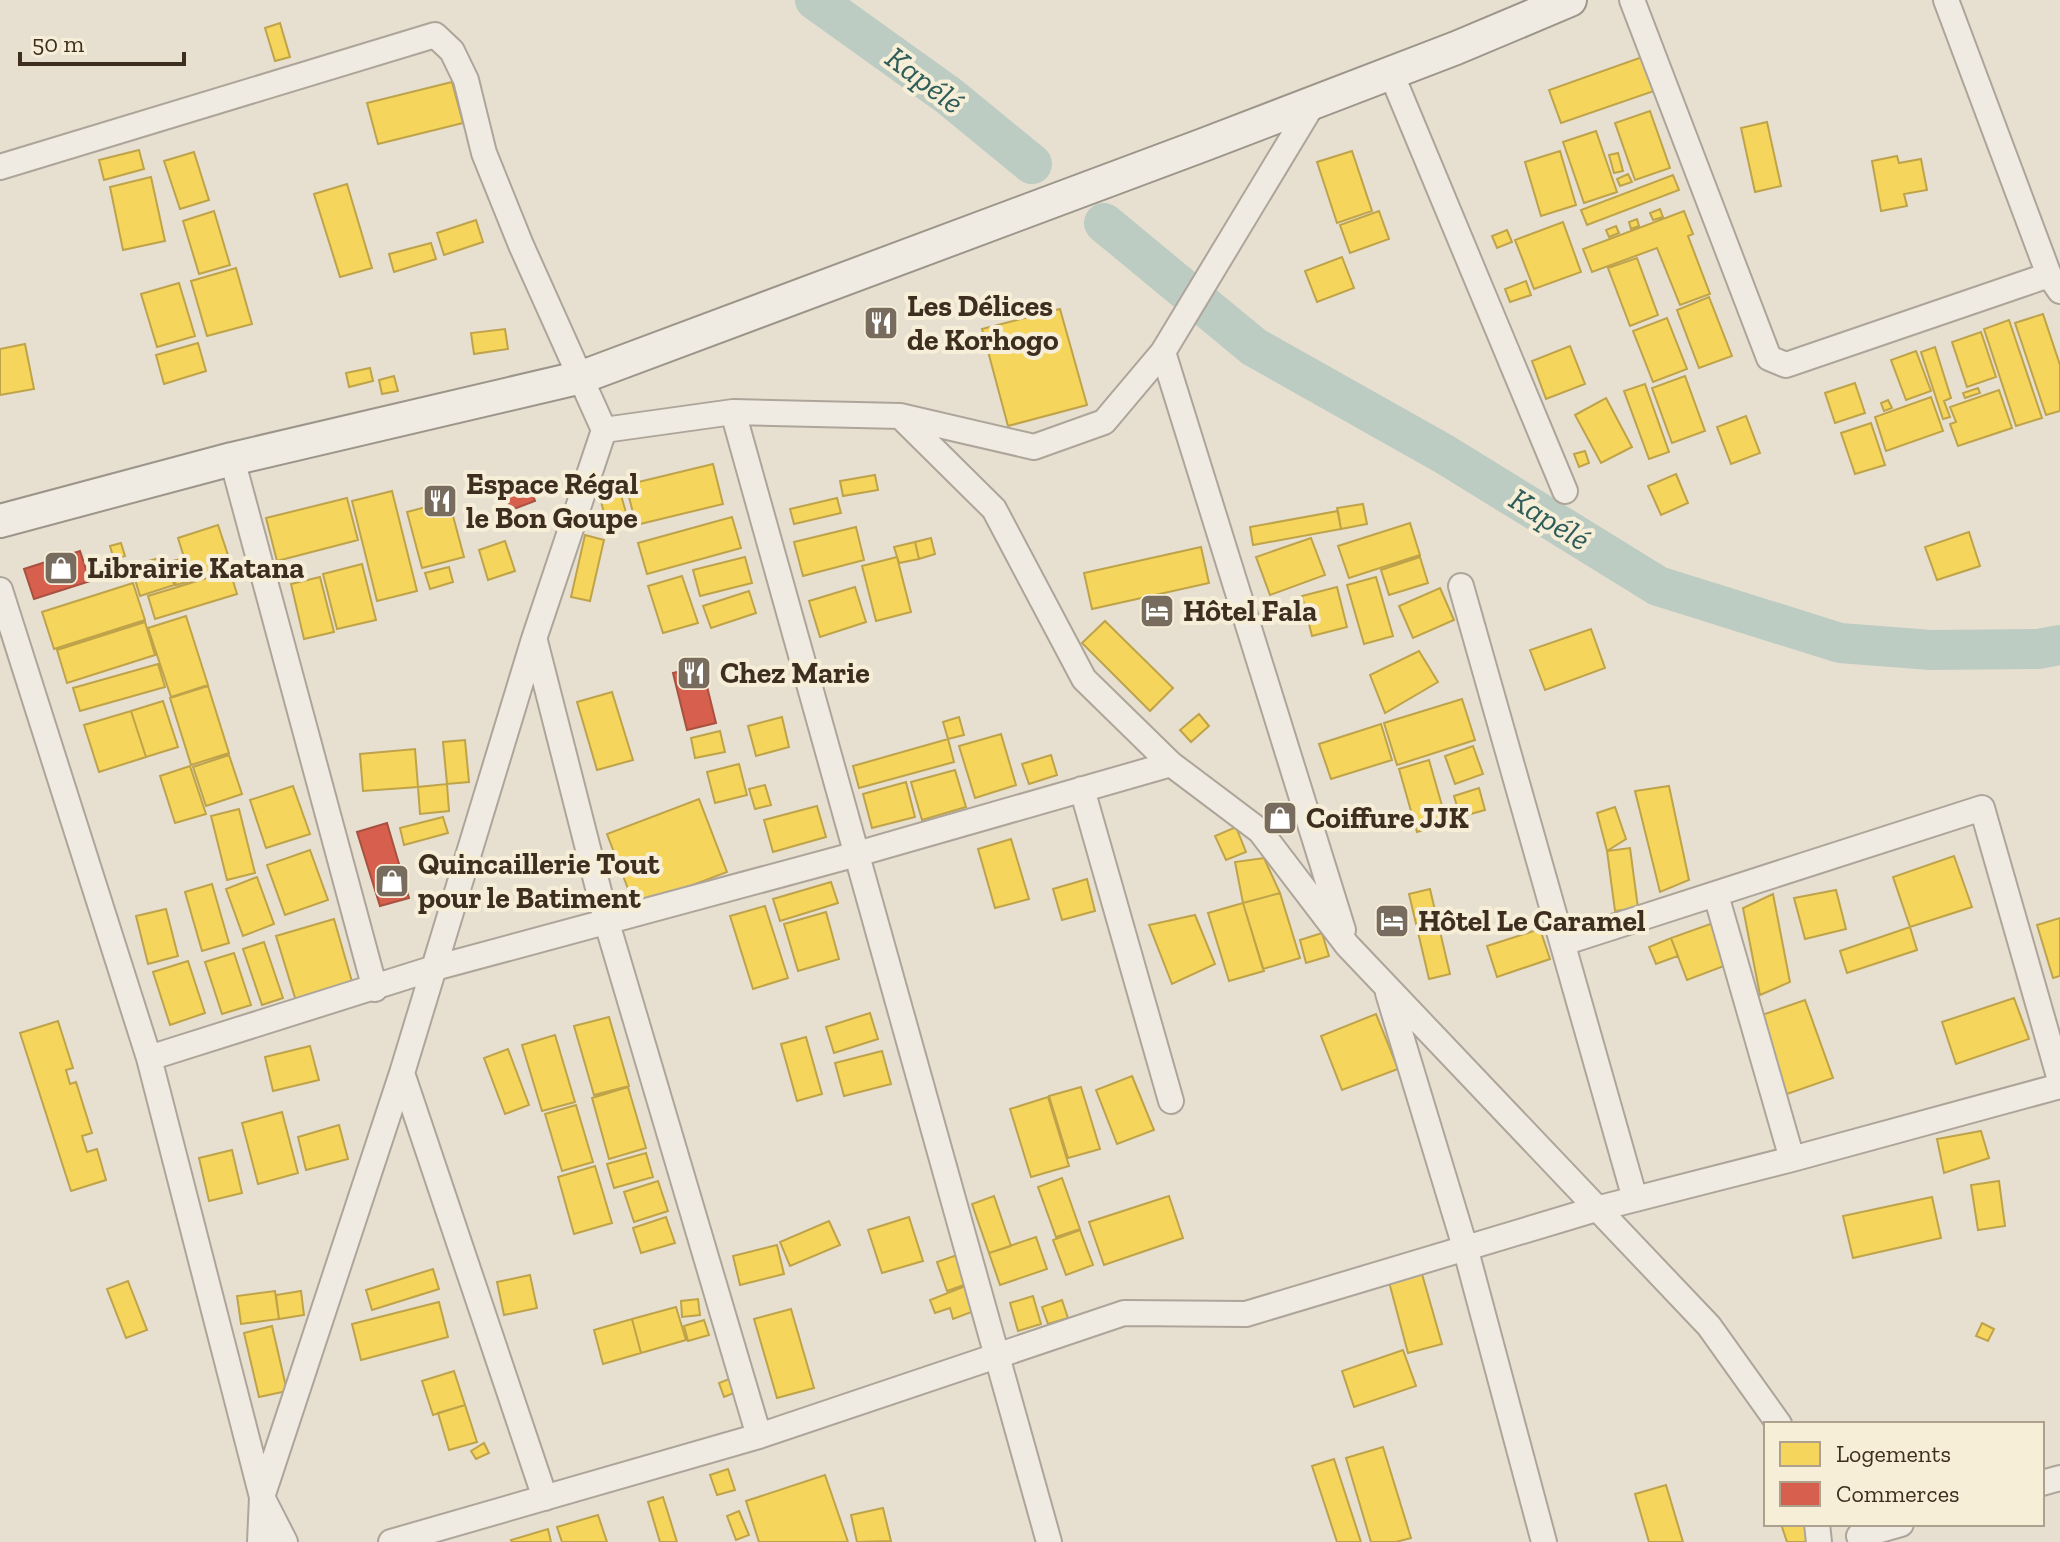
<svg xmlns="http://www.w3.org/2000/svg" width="2060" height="1542" viewBox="0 0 2060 1542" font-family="'Zilla Slab',serif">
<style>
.homes{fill:#f6d55c;stroke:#bea34a;stroke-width:2}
.shops{fill:#d6604d;stroke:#a85140;stroke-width:2}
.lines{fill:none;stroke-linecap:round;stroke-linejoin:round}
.river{stroke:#bcccc2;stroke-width:40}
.street-casing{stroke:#ada599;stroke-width:28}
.secondary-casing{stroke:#9c958a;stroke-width:36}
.street{stroke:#efebe3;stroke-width:24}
.secondary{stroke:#efebe3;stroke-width:32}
.labels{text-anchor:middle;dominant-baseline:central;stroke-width:8;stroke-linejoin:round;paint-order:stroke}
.poi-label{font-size:30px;font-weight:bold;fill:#3d2e20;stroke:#f7eed8;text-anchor:start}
.water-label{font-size:32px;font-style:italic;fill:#2f5d5a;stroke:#f7eed8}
</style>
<rect width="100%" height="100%" fill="#e7e0d1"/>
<path class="homes" d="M280 23 290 57 275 61 265 28Z
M1645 56 1657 90 1561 123 1549 90Z
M452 82 463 123 378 144 367 103Z
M1650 111 1670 168 1635 180 1615 123Z
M1767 122 1781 186 1755 192 1741 128Z
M1596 131 1617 192 1584 203 1563 142Z
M139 150 144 169 104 180 99 160Z
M1352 151 1372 211 1337 223 1317 162Z
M1560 151 1576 205 1541 216 1525 162Z
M194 152 209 200 180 209 164 161Z
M1618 153 1623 171 1614 173 1609 155Z
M1897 156 1899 163 1921 159 1927 190 1904 194 1907 206 1881 211 1872 161Z
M1628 174 1632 182 1620 186 1617 179Z
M1673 175 1679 190 1587 225 1581 210Z
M151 177 165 241 123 250 110 187Z
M347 184 372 268 340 277 314 194Z
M1660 209 1663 217 1653 220 1650 213Z
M214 211 230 265 199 274 183 221Z
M1379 211 1389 239 1350 253 1340 225Z
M1684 211 1693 234 1688 236 1710 294 1680 305 1657 248 1592 272 1583 249Z
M1637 219 1639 226 1631 229 1629 222Z
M476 220 483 242 444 255 437 233Z
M1563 222 1581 272 1534 289 1515 240Z
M1616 226 1619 233 1609 237 1606 230Z
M1507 230 1512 242 1497 248 1492 236Z
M431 243 436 259 394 272 389 254Z
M1342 257 1354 288 1317 302 1305 271Z
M1637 258 1658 315 1630 326 1608 268Z
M236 268 252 324 207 336 191 281Z
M1526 281 1531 295 1510 302 1505 289Z
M179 283 195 336 157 347 141 294Z
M1709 297 1732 356 1699 368 1677 310Z
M1060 309 1087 405 1008 426 982 329Z
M2043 314 2060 365V411L2046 415 2015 323Z
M1667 318 1687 369 1653 382 1633 331Z
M2009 320 2042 418 2016 426 1984 329Z
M505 329 508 349 474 354 471 333Z
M1981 332 1996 377 1967 387 1952 342Z
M198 343 206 371 164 384 156 355Z
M25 344 34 389 0 395V349Z
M1570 346 1585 384 1546 399 1532 361Z
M1935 347 1951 398 1944 401 1950 417 1943 419 1921 352Z
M1916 351 1931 391 1906 400 1891 360Z
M370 368 373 381 349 387 346 373Z
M394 376 398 391 382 394 379 380Z
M1685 376 1705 431 1672 443 1652 388Z
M1855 383 1865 413 1835 423 1825 393Z
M1645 384 1669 452 1649 459 1624 391Z
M1978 388 1980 393 1965 398 1963 393Z
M1999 390 2012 428 1958 446 1950 424 1956 422 1950 407Z
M1931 397 1943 431 1886 451 1875 417Z
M1606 398 1632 447 1601 463 1575 415Z
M1888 400 1892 408 1884 411 1881 403Z
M1746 416 1760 453 1731 464 1717 427Z
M1871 423 1885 465 1855 474 1841 433Z
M1585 451 1589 463 1579 467 1574 454Z
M713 464 723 504 636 525 626 485Z
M1676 474 1688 503 1661 515 1648 486Z
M875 475 878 490 843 496 840 481Z
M618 485 630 526 609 532 598 490Z
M392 491 417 591 377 601 352 501Z
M347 498 358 540 277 561 266 518Z
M837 498 841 513 794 524 790 509Z
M449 501 464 557 422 568 407 512Z
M1363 504 1367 524 1341 529 1337 508Z
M1338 511 1341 529 1253 545 1250 527Z
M732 517 741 548 647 574 638 543Z
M1410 523 1420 555 1349 578 1338 546Z
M218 525 232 567 191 580 178 538Z
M856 527 864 560 803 576 794 542Z
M1969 532 1980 566 1937 580 1925 547Z
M585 535 604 540 590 601 571 597Z
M931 538 935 554 919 559 915 542Z
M1311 538 1325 575 1270 595 1256 557Z
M505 541 515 571 488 580 479 550Z
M915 542 919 559 899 563 894 547Z
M121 543 125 556 114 560 110 546Z
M1201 547 1209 583 1092 609 1084 573Z
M166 556 174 585 140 596 131 566Z
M745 557 752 583 700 596 693 570Z
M897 557 911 612 876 621 862 566Z
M1420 557 1428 583 1389 595 1381 570Z
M184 558 190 581 176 585 169 562Z
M362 564 376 620 337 629 323 574Z
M449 567 453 582 430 589 425 573Z
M230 571 237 594 155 619 148 596Z
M682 576 698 623 663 633 648 586Z
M320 577 334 632 304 639 291 584Z
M1376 577 1393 636 1364 644 1347 585Z
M133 583 145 620 54 649 42 612Z
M855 587 866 622 820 637 809 601Z
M1337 587 1347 627 1312 636 1302 596Z
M1440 588 1454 620 1413 638 1399 606Z
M749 591 756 613 711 628 703 606Z
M186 616 208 685 171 697 148 628Z
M1105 621 1173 688 1150 711 1082 643Z
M145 622 155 655 67 683 57 650Z
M1591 629 1605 668 1545 690 1530 650Z
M1419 651 1438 682 1385 713 1370 675Z
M158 664 165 687 80 711 73 688Z
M208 686 229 753 191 765 170 698Z
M612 692 633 760 597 770 577 702Z
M1462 699 1475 740 1397 765 1384 723Z
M163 701 178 747 146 757 131 711Z
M131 711 146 757 99 772 84 725Z
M1199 714 1209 726 1191 742 1180 730Z
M782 717 789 747 756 756 748 726Z
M959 717 964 735 948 739 943 722Z
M1381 724 1392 760 1331 779 1319 744Z
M720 731 725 752 695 758 691 738Z
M1001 734 1016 785 975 798 959 746Z
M948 739 954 762 859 788 853 766Z
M465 740 469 782 447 784 443 742Z
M1473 746 1483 774 1455 784 1445 756Z
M415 749 418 787 363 791 360 754Z
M229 755 242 794 206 806 193 767Z
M1051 755 1057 775 1029 784 1022 764Z
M1429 760 1447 823 1417 832 1399 769Z
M739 764 747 795 715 803 707 772Z
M190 766 206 814 175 823 160 776Z
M955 770 966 807 922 820 911 782Z
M906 782 915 817 872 828 863 794Z
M447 784 449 811 420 814 418 787Z
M765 785 771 805 755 809 749 789Z
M293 786 310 834 266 848 250 800Z
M1669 786 1689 880 1660 892 1635 791Z
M1479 788 1485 810 1460 817 1454 796Z
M699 799 727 872 635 907 607 834Z
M817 806 826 837 773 852 764 820Z
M1615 807 1626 839 1607 851 1597 813Z
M239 809 255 873 227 880 211 816Z
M443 817 448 833 404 845 400 828Z
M1236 827 1246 852 1226 860 1215 836Z
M1011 839 1029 899 995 908 978 849Z
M1630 848 1638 908 1615 911 1607 851Z
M310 850 328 900 285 915 267 865Z
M1954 856 1972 907 1910 927 1893 877Z
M1264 858 1280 893 1243 903 1235 862Z
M257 877 274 924 243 936 226 889Z
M1087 879 1095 911 1062 920 1053 889Z
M831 882 838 903 780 921 773 899Z
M212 884 229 943 202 951 185 892Z
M1430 889 1450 974 1429 979 1409 894Z
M1836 890 1846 929 1805 939 1794 898Z
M1280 893 1300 958 1263 969 1243 903Z
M1773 894 1790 982 1760 995 1743 908Z
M1243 903 1264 971 1229 981 1208 913Z
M765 906 788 978 753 989 730 916Z
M166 909 178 956 148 964 136 916Z
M826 912 839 959 798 971 784 924Z
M1195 915 1215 964 1172 984 1149 925Z
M2060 918V976L2053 978 2037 925Z
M334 919 353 985 296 1001 276 936Z
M1716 922 1732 963 1687 980 1671 938Z
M1910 927 1917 950 1847 973 1840 951Z
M1540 929 1550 959 1497 977 1487 946Z
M1322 933 1329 956 1306 963 1300 940Z
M1671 938 1678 956 1656 964 1649 947Z
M264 942 283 998 262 1005 243 949Z
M234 953 251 1005 222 1014 205 962Z
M188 961 205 1013 170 1025 153 972Z
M2014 998 2029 1039 1956 1064 1942 1022Z
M1805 1000 1833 1078 1787 1094 1759 1016Z
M870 1013 878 1039 834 1053 826 1027Z
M1376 1014 1398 1069 1342 1090 1321 1036Z
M609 1017 629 1086 594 1095 574 1026Z
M58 1021 73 1068 66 1070 70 1084 76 1082 92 1133 82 1136 87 1152 97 1149 106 1180 71 1191 20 1033Z
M555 1035 575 1102 542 1111 522 1045Z
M806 1037 822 1094 797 1101 781 1044Z
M310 1046 319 1080 273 1091 265 1057Z
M508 1049 529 1105 505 1114 484 1058Z
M882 1051 891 1084 844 1096 835 1063Z
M1132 1076 1154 1130 1117 1144 1096 1090Z
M628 1087 646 1148 609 1159 592 1098Z
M1081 1087 1100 1149 1068 1158 1049 1096Z
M1048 1097 1069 1166 1031 1177 1010 1109Z
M576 1105 593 1162 562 1171 545 1114Z
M282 1112 298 1173 258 1184 242 1123Z
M339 1125 348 1159 306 1170 298 1137Z
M1981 1131 1989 1158 1944 1173 1937 1139Z
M232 1150 242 1193 209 1201 199 1158Z
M646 1153 653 1177 614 1188 607 1164Z
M595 1166 612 1223 574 1234 558 1177Z
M1062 1178 1080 1229 1056 1237 1038 1187Z
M658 1181 668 1211 634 1222 624 1192Z
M1999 1181 2005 1226 1978 1230 1971 1185Z
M994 1196 1011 1246 989 1253 972 1204Z
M1169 1196 1183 1238 1104 1265 1089 1222Z
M1932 1197 1941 1238 1853 1258 1843 1216Z
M666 1217 675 1243 641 1253 633 1228Z
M909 1217 923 1261 882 1273 868 1230Z
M829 1221 840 1245 790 1266 780 1242Z
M1080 1230 1093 1265 1066 1275 1053 1240Z
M1036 1237 1047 1269 1000 1285 989 1253Z
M777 1245 784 1274 740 1285 733 1256Z
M957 1255 967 1284 947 1291 937 1262Z
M433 1269 439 1289 372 1310 366 1290Z
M1422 1274 1442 1344 1408 1353 1389 1282Z
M530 1275 537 1308 504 1315 497 1282Z
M128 1281 147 1330 126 1338 107 1289Z
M968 1285 977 1310 953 1319 950 1308 935 1313 930 1300Z
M275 1291 279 1319 241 1324 237 1296Z
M301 1291 304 1315 279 1319 276 1295Z
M1033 1296 1041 1324 1018 1331 1010 1303Z
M698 1299 700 1315 682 1317 681 1301Z
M1062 1300 1068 1318 1048 1324 1042 1307Z
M439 1302 448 1337 361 1360 352 1324Z
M676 1307 686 1340 641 1353 632 1319Z
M791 1309 814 1388 777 1398 754 1319Z
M632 1319 641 1353 603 1364 594 1330Z
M704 1320 709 1335 688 1341 684 1326Z
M1982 1323 1994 1329 1988 1341 1976 1336Z
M272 1326 287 1391 259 1397 244 1333Z
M1403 1350 1416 1386 1354 1407 1342 1371Z
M454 1371 465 1405 433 1415 422 1381Z
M729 1379 734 1393 724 1397 719 1383Z
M465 1405 477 1442 449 1450 438 1413Z
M484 1443 489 1453 476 1459 471 1451Z
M1383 1447 1411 1538 1396 1542H1371L1346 1458Z
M1334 1459 1361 1542H1337L1312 1466Z
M728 1469 735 1490 717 1495 710 1475Z
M825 1475 848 1542H759L746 1501Z
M1666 1485 1683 1542H1649L1635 1494Z
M663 1497 677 1542H660L648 1502Z
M883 1508 891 1541 857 1542 851 1515Z
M739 1511 749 1535 736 1540 727 1516Z
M598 1515 607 1542H562L557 1527Z
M1781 1524H1805L1811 1542H1787Z
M548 1529 551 1542H512L511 1540Z"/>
<path class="shops" d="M528 481 535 501 511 510 503 490Z
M80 551 90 581 34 599 24 569Z
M702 666 716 723 687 730 673 673Z
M387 823 409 898 380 906 357 832Z"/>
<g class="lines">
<path class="river" d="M815 0 949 96 1032 164
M1104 223 1254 347 1444 454 1658 586 1840 643 1931 650 2038 649 2060 645"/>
<g class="street-casing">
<path id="street" d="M1632 0 1769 358 1786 365 2049 275
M1946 0 2049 275 2060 291
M1391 73 1565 491
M0 167 435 35 452 51 466 80 484 153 521 245 604 430 534 639 402 1073 262 1497 260 1542
M1163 352 1343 930
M733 412 1049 1542
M900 416 994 509 1084 679 1171 764 1260 831 1347 945 1709 1326 1779 1424
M604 430 733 412 900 416 1034 447 1104 422 1163 352 1314 102
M232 459 375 989
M1461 586 1635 1199
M0 590 149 1058 262 1497 285 1542
M535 641 607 923 759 1436
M1082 789 1171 1101
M1716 895 1792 1159
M1563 943 1982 808 2060 1080
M1388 993 1465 1247 1544 1542
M149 1058 431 969 857 854 1171 764
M402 1073 545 1498
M2042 1483 2060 1478
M1817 1524 1819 1542
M1859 1536 1901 1524
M391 1542 759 1436 1124 1313 1246 1314 1596 1209 1792 1159 2060 1086"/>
</g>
<g class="secondary-casing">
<path id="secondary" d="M0 521 232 459 582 377 1203 145 1456 48 1570 0"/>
</g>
<use href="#street" class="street"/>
<use href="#secondary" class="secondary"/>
</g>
<defs>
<g id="restaurant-square" transform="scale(1.8)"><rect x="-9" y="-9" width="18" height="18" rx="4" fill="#786c5e" stroke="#f7eed8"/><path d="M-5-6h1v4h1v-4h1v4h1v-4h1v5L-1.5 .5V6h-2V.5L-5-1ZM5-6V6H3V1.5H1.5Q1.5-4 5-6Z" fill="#fff"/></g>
<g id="shop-square" transform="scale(1.8)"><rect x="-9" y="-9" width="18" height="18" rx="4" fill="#786c5e" stroke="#f7eed8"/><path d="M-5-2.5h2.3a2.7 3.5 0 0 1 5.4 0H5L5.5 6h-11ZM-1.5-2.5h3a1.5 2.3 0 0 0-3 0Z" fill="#fff"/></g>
<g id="hotel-square" transform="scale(1.8)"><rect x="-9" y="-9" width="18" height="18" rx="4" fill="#786c5e" stroke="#f7eed8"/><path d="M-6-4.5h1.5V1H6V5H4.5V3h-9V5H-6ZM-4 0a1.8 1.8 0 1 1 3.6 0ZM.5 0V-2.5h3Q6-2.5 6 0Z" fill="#fff"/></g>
</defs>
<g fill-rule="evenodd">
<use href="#restaurant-square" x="881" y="323"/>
<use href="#restaurant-square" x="440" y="501"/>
<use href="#shop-square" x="61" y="568"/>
<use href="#hotel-square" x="1157" y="611"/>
<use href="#restaurant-square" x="694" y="673"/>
<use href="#shop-square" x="1280" y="818"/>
<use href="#shop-square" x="392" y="881"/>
<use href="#hotel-square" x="1392" y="921"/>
</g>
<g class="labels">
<g class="poi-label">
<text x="907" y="306">Les Délices<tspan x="907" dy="34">de Korhogo</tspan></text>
<text x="466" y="484">Espace Régal<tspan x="466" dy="34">le Bon Goupe</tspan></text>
<text x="87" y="568">Librairie Katana</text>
<text x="1183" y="611">Hôtel Fala</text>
<text x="720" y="673">Chez Marie</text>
<text x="1306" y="818">Coiffure JJK</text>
<text x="418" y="864">Quincaillerie Tout<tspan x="418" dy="34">pour le Batiment</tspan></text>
<text x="1418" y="921">Hôtel Le Caramel</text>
</g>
<g class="water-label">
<text transform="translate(925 80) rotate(37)">Kapélé</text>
<text transform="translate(1550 519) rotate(32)">Kapélé</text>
</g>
</g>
<rect x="1764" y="1422" width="280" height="104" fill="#f7eed8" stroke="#ada18e" stroke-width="2"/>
<rect x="1780" y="1442" width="40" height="24" fill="#f6d55c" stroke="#ada18e" stroke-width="2"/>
<text x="1836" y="1462" font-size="24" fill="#3d2e20">Logements</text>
<rect x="1780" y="1482" width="40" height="24" fill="#d6604d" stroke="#ada18e" stroke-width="2"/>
<text x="1836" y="1502" font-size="24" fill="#3d2e20">Commerces</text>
<path d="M20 52v12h164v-12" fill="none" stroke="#3d2e20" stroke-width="4"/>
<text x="32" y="52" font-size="24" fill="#3d2e20" stroke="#f7eed8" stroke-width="6" paint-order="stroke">50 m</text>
</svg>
